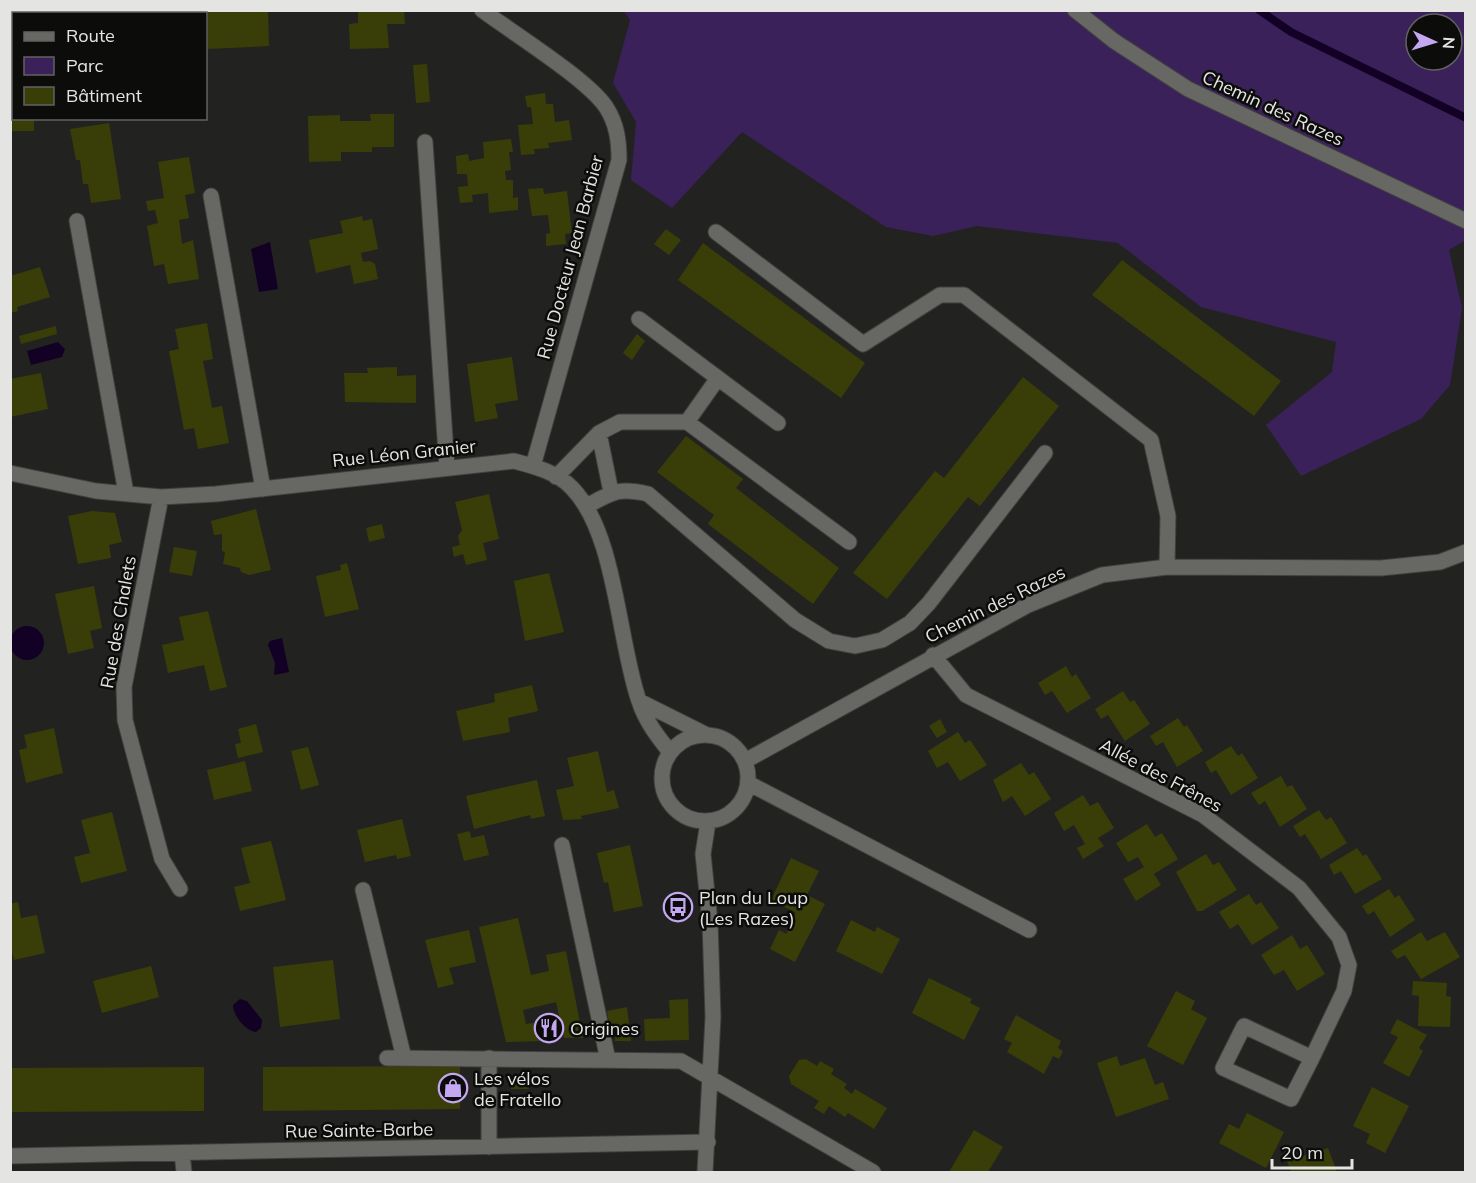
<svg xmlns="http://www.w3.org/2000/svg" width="1476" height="1183" viewBox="0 0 1476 1183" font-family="Mulish,sans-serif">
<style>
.green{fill:#3a2159;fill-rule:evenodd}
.water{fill:#120124}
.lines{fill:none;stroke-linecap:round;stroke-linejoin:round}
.stream{stroke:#120124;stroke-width:8}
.building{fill:#393e08}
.minor-casing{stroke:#40403e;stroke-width:17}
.minor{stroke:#676764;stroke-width:15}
.labels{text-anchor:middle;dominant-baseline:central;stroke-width:5;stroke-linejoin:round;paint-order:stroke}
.street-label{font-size:18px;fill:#e4e4e3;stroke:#0c0c0b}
.poi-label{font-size:18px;fill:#e4e4e3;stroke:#0c0c0b;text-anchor:start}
</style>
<rect width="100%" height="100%" fill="#222320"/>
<path class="green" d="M624 11H1465L1466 240 1449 250 1462 308 1450 385 1421 419 1301 476 1266 425 1332 372 1336 342 1201 307 1118 243 977 226 933 236 886 227 742 132 672 208 631 180 636 122 613 83 630 20ZM1416 24H1452V60H1416Z"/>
<path class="water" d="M270 242 278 289 259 292 251 249Z
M58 342 65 349 62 357 31 365 27 351Z
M10 643a17 17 0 1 1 34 0a17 17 0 1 1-34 0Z
M282 638 289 672 274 675 275 663 268 645 270 641Z
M240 999 247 1001 262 1020 261 1028 256 1032C245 1031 233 1015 233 1005Z"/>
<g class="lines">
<path class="stream" d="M1259 10 1291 32 1466 118"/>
</g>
<path class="building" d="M87 10H144V14H87Z
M208 10H268L269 46 208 49Z
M358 10H404L405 24H387L389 48 350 49 349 24 358 23Z
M427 64 430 102 416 103 413 65Z
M545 93 546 104H553L555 122 569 120 572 140 548 143 549 148 534 149 535 154 521 155 518 125 533 124 531 107H527L525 96Z
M10 105H14V118H34V131H10Z
M370 114H394V147H372V152H341V161L309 162 308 116 340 115V121H371Z
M109 123 121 199 91 203 88 184H83L80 160H76L70 129Z
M511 139 513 152H509L511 170 505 171 506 180H513V198L518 197V210L489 213 488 193 472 195 473 202 460 203 458 187 468 186 467 174H457L456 156 468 154 469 161 484 158 483 142Z
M189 157 195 193 185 195 189 218 179 220 182 244 193 240 199 279 168 284 164 264 154 266 147 226 158 223 155 210 148 211 146 201 164 198 158 162Z
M543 188 544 194 567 191 572 233 565 234 566 244 546 246V234L550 233 548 215 532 216 528 189Z
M362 216 363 221 372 219 378 249 361 253 363 262 370 261 375 264 378 279 354 284 350 265 316 273 309 240 343 233 340 221Z
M666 229 681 240 669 255 654 244Z
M703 243 865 363 841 398 678 280Z
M1122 260 1281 381 1254 416 1092 295Z
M40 267 50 297 17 307 18 311 10 313V276Z
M207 323 213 359 203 361 212 408 222 406 229 443 198 449 194 428 184 430 169 351 179 349 175 329Z
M56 326 57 334 21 344 19 336Z
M637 334 645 341 632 360 623 353Z
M512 357 518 400 495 404 498 418 475 422 467 364Z
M397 367V376L416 375V403L345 402 344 373H368L367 368Z
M41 373 48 409 10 417V379Z
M1023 377 1059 406 980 506 968 497 887 599 853 573 935 471 944 478Z
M686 436 743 479 736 488 839 568 813 604 708 524 714 515 657 472Z
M489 494 499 539 483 543 487 560 466 565 463 554 454 557 452 547 460 545 458 536 462 530 455 502Z
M256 509 271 570 249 575 241 572 240 568 223 564 225 552 222 551V534L214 535 211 521Z
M92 511 115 513 122 542 109 545 111 558 78 564 68 516Z
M382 524 385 538 369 542 366 528Z
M174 547 197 551 192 576 169 572Z
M347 563 359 609 325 617 316 576 341 570 340 565Z
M549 573 564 632 525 641 514 581Z
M94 586 102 628 90 631 94 648 68 654 55 594Z
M208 611 227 687 210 691 204 665 168 673 162 645 184 640 179 617Z
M1066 666 1072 677 1076 674 1091 698 1067 713 1052 691 1045 695 1038 683Z
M532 685 538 711 508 718 510 732 463 741 456 711 495 702 494 694Z
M1123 691 1130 702 1134 700 1150 724 1125 741 1108 715 1101 719 1095 709Z
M1178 718 1184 727 1187 725 1203 751 1177 767 1163 742 1156 746 1150 736Z
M940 719 947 732 937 738 929 726Z
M256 724 263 752 238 758 235 744 241 743 238 729Z
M54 728 63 773 26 783 19 750 27 748 24 735Z
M958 732 965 743 970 740 987 765 960 781 948 762 937 768 928 751Z
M1231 746 1238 756 1242 753 1258 778 1231 795 1216 770 1211 773 1205 762Z
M308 747 319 785 301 790 291 751Z
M598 751 607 792 614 790 619 808 581 816 582 819 563 820 556 790 574 786 567 758Z
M245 761 252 791 214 800 207 770Z
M1021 763 1029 775 1034 772 1051 799 1025 816 1012 796 1003 802 993 780Z
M1281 776 1287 787 1292 785 1307 809 1280 827 1265 801 1259 805 1251 793Z
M537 780 545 816 531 819 530 815 474 829 466 796Z
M1083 795 1090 806 1098 802 1114 828 1098 838 1104 846 1083 859 1077 848 1085 844 1074 825 1064 831 1054 813Z
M1319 810 1326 820 1331 817 1347 843 1321 859 1305 834 1300 837 1293 826Z
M112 812 127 871 81 883 74 857 90 853 81 820Z
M402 819 411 856 397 859 396 855 365 862 357 830Z
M1147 824 1155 837 1162 833 1178 859 1154 874 1161 885 1136 901 1123 879 1144 867 1138 857 1128 862 1116 843Z
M470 831 471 838 484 835 489 855 464 861 457 834Z
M271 841 286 900 240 911 234 887 250 883 241 848Z
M630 845 643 906 614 912 608 882 604 883 597 853Z
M1357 848 1363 856 1366 854 1382 879 1355 894 1341 871 1334 875 1329 865Z
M1206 854 1213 865 1219 862 1237 890 1202 911H1197L1176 872Z
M791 858 819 871 807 895 825 904 795 962 770 949 779 930 786 934 796 913 771 900Z
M1389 889 1395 898 1399 895 1415 920 1390 937 1374 911 1368 915 1362 906Z
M1249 894 1256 905 1261 902 1279 928 1252 945 1238 924 1230 929 1219 912Z
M18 902 21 918 37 915 45 953 14 960 10 944V904Z
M518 918 531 975 549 971 546 955 566 951 583 1038H564L556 1002 523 1010 526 1024 539 1022 543 1041 506 1042 479 927Z
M851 920 875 932 877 927 900 939 882 974 836 951Z
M469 930 476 962 449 968 454 984 438 988 425 940Z
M1421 932 1427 941 1445 932 1460 957 1421 979 1405 955 1397 959 1391 951Z
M1292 935 1300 949 1307 945 1325 974 1297 991 1284 970 1274 975 1261 955Z
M333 960 340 1019 280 1027 273 967Z
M151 966 159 997 102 1013 93 981Z
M929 978 972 999 970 1003 980 1008 964 1040 912 1013Z
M1413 981 1447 983 1446 996 1451 997 1450 1027 1418 1026 1419 996 1412 995Z
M1176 991 1195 1001 1191 1009 1207 1018 1183 1065 1147 1046Z
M688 999 689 1040 645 1041 644 1019 670 1018 669 1000Z
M627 1007 631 1041H615V1029L610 1030 607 1011Z
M1016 1015 1061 1041 1058 1048 1063 1051 1059 1059 1053 1056 1044 1074 1007 1052 1012 1043 1004 1039Z
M1397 1019 1427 1035 1419 1048 1423 1051 1409 1077 1383 1063 1398 1037 1390 1033Z
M1117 1056 1120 1066 1145 1058 1155 1085 1163 1082 1169 1099 1116 1117 1097 1063Z
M806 1059 817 1066 820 1061 834 1069 831 1074 847 1084 844 1088 852 1094 855 1089 887 1108 874 1129 848 1113 845 1117 829 1106 824 1114 814 1108 819 1101 791 1084 789 1076 799 1060Z
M460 1066V1109L263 1111V1067Z
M204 1067V1111L10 1112V1068Z
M511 1079H529V1089H511Z
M1372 1087 1409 1106 1385 1153 1366 1143 1370 1134 1353 1126Z
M1247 1113 1284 1132 1266 1168 1219 1143 1229 1124 1239 1129Z
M974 1130 1003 1147 988 1172H949Z
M1328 1148 1337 1172H1291L1287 1161Z"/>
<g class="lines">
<g class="minor-casing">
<path id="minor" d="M482 10C513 33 587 79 606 107 617 124 619 141 619 160L533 466
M1075 10 1114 41 1188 89 1466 221
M425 142 447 468
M211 196 263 489
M77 221 126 493
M716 232 863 344 940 295H964L1151 440 1168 516 1167 567
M639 319 778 423
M687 422 718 378
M599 433 611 492
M10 473 96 491 161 497 216 494 514 461C533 466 557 472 572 488 616 533 618 641 639 701 645 720 657 736 670 752
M556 477 599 433 620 422H687L849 542
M161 497 124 687 125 720 162 859 180 889
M587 506C612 492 619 487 648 494L795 620 829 641 855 646 882 640 910 623 929 603 1045 453
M933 655 966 695 1203 815 1299 888 1339 937 1349 965 1344 991 1312 1058 1244 1026 1223 1068 1291 1099 1312 1058
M639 701 705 734
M662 778a43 43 0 1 1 86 0a43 43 0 1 1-86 0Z
M745 761 1028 605 1102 575 1167 567 1381 568 1440 562 1466 552
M748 783 1029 930
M562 845 608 1060
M363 890 404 1058
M387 1058 681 1061 873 1172
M489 1147V1058
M182 1153 184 1172
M10 1156 708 1142
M705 1172 713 1017 710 922 703 854 708 822"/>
</g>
<use href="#minor" class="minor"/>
</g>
<defs>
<g id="bus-ring" transform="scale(1.5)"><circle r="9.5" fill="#0c0c0b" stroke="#c4a7f1" stroke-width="1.5"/><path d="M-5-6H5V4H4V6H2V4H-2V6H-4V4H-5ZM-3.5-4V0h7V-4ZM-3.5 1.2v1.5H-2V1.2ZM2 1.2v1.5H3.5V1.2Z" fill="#c4a7f1"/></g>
<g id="restaurant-ring" transform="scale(1.5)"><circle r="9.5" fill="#0c0c0b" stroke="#c4a7f1" stroke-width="1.5"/><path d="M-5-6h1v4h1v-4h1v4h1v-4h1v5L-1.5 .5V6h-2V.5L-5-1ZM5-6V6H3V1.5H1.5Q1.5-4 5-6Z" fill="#c4a7f1"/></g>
<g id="shop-ring" transform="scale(1.5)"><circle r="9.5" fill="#0c0c0b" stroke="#c4a7f1" stroke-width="1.5"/><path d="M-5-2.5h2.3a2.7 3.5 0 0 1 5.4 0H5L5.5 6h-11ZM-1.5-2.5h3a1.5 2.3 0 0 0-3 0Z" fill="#c4a7f1"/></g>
</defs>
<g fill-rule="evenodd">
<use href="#bus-ring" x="678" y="907"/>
<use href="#restaurant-ring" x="549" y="1028"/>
<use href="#shop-ring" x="453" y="1088"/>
</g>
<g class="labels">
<g class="street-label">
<text transform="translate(1273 108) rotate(25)">Chemin des Razes</text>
<text transform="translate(570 257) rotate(-75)">Rue Docteur Jean Barbier</text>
<text transform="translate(404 453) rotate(-6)">Rue Léon Granier</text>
<text transform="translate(995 604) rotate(-26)">Chemin des Razes</text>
<text transform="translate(118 622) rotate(-80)">Rue des Chalets</text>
<text transform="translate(1161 775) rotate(28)">Allée des Frênes</text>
<text transform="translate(359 1130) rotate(-1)">Rue Sainte-Barbe</text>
</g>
<g class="poi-label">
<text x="699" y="897">Plan du Loup<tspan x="699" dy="21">(Les Razes)</tspan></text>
<text x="570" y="1028">Origines</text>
<text x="474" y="1078">Les vélos<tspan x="474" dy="21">de Fratello</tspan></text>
</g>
</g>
<rect width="1476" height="1183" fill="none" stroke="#e4e4e3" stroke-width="24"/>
<rect x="12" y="12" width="195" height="108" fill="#0c0c0b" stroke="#626261" stroke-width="1.5"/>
<rect x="24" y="32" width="30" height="9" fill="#676764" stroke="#626261" stroke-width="1.5"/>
<text x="66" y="42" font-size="18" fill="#e4e4e3">Route</text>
<rect x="24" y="57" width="30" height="18" fill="#3a2159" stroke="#626261" stroke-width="1.5"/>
<text x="66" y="72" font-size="18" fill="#e4e4e3">Parc</text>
<rect x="24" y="87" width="30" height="18" fill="#393e08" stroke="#626261" stroke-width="1.5"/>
<text x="66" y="102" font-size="18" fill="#e4e4e3">Bâtiment</text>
<g transform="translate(1434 42) rotate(94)"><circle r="28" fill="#0c0c0b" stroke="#626261" stroke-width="1.5"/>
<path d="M0-4.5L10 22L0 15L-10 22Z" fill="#c4a7f1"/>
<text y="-9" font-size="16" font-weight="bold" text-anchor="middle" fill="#e4e4e3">N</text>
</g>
<path d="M1272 1159v9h80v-9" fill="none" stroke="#e4e4e3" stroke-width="3"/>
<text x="1281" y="1159" font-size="18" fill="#e4e4e3" stroke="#0c0c0b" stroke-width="4.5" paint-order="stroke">20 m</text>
</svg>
